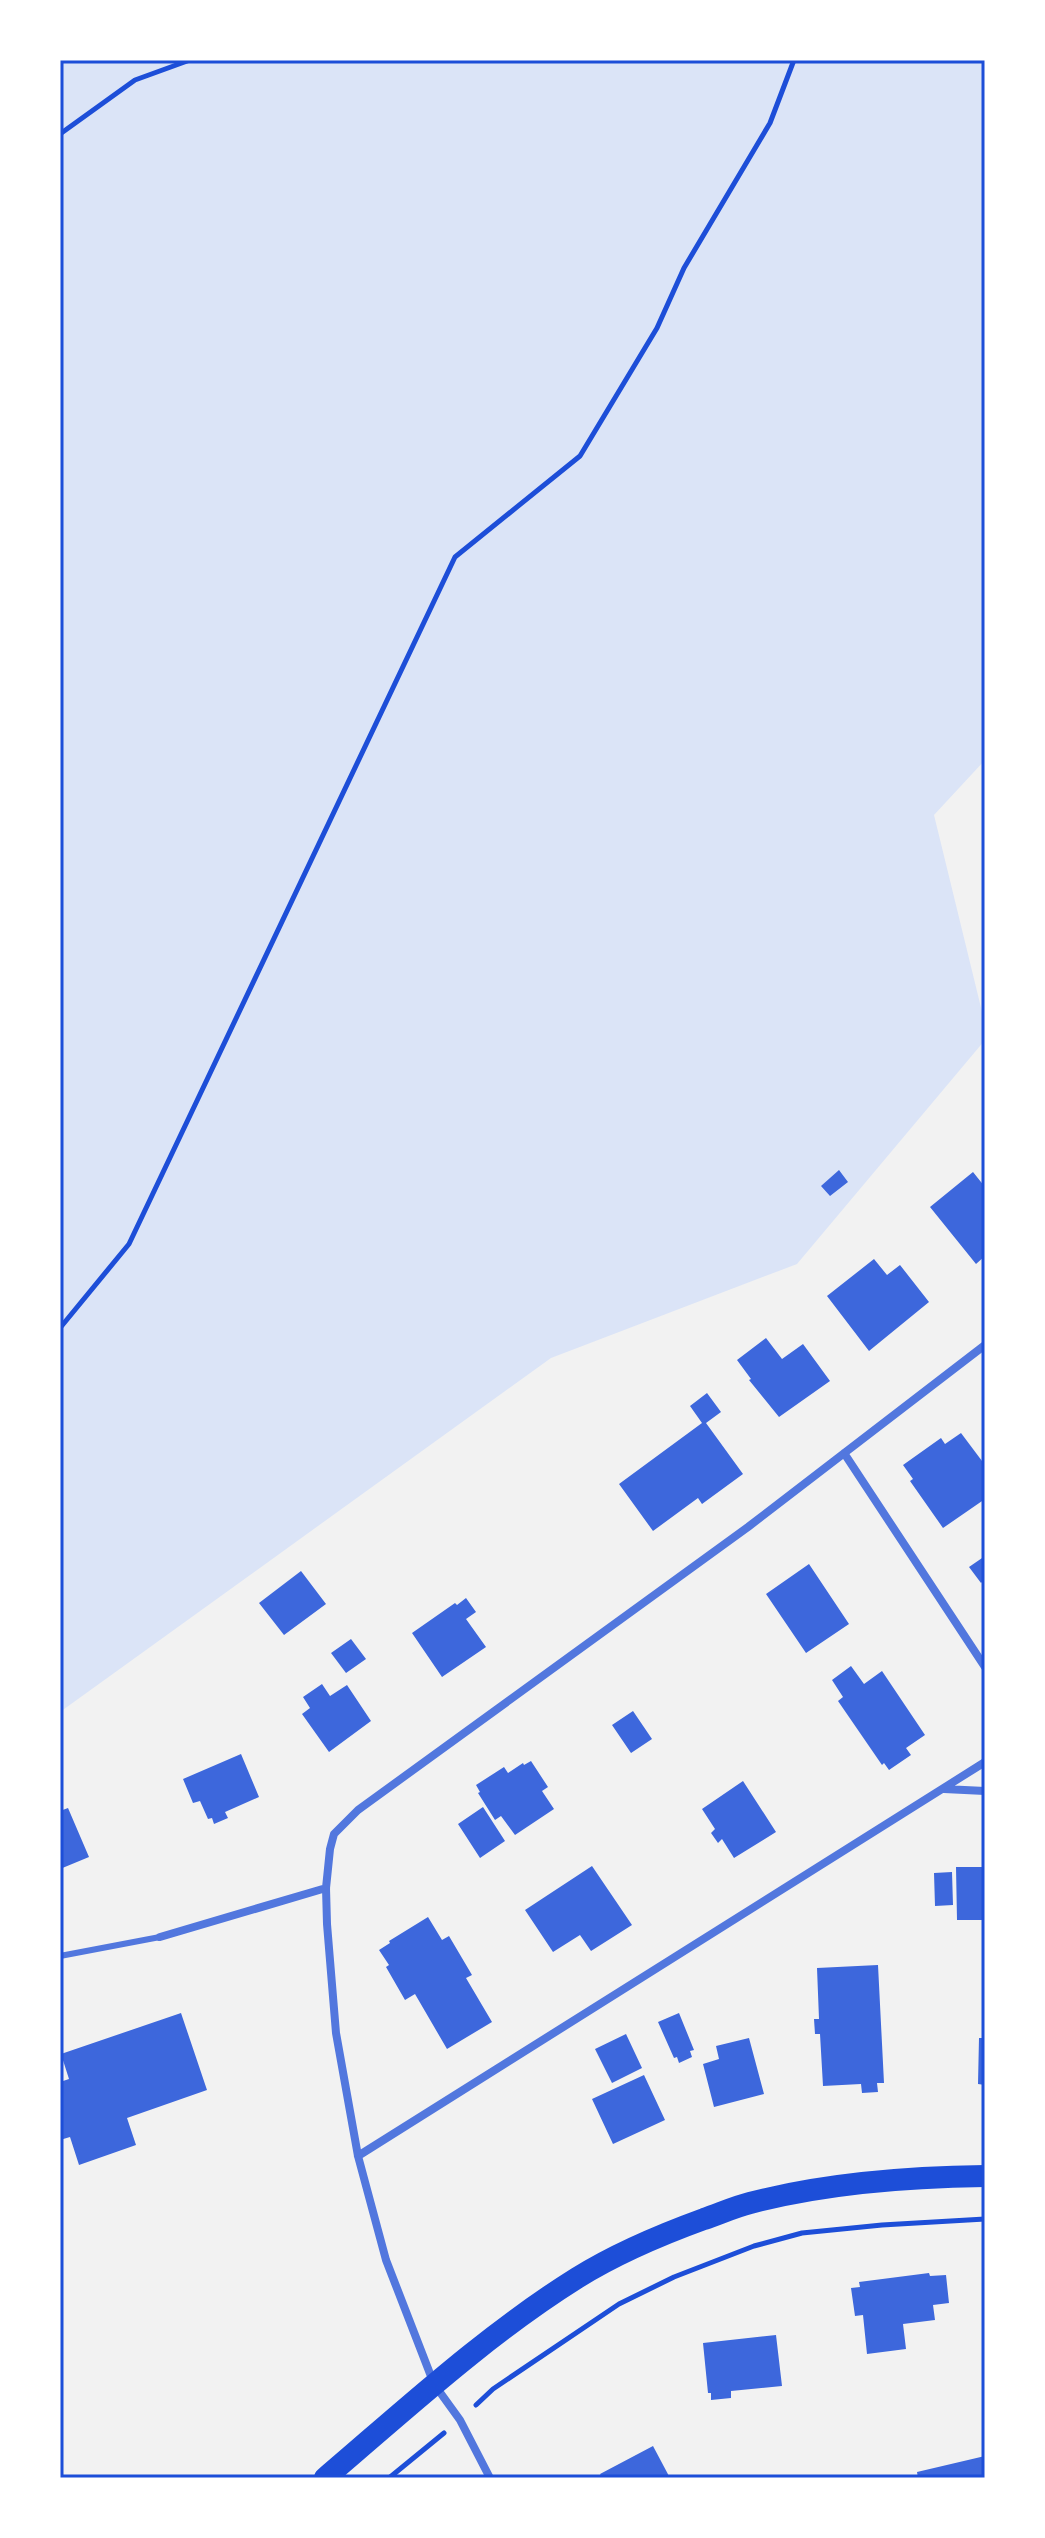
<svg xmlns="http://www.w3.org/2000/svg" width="1045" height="2538" viewBox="0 0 1045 2538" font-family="Karla,sans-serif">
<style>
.green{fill:#dbe4f7}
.building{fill:#3d67dc}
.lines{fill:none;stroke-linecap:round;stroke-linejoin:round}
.path{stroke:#1d4ed8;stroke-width:5}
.service{stroke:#5277de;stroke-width:6}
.minor{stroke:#5277de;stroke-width:8}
.trunk{stroke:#1d4ed8;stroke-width:22}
.neatline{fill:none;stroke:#1d4ed8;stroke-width:3}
</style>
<rect width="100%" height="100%" fill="#f2f2f2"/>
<path class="green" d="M60 60H985V760L934 815 985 1024V1040L797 1264 551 1358 60 1712Z"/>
<path class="building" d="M839 1170 848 1182 830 1196 821 1186Z
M973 1172 985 1187V1256L976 1264 930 1207Z
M874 1259 887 1275 900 1265 929 1302 869 1351 827 1296Z
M766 1338 782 1359 803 1344 830 1381 779 1417 749 1380 751 1379 737 1360Z
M707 1393 721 1412 706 1423 743 1474 702 1504 698 1498 653 1531 619 1484 702 1423 690 1406Z
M961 1433 985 1465V1499L943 1528 910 1481 913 1479 903 1465 941 1438 945 1444Z
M985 1556V1579L981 1583 969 1567Z
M809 1564 849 1624 806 1653 766 1594Z
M301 1571 326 1604 284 1635 259 1603Z
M466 1598 476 1612 466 1619 486 1647 442 1677 412 1633 455 1603 457 1605Z
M351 1639 366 1659 346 1673 331 1653Z
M851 1666 864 1684 882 1671 925 1735 906 1748 911 1755 889 1770 884 1763 882 1765 838 1701 843 1697 832 1680Z
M322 1684 330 1696 347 1685 371 1721 329 1752 302 1714 310 1708 303 1697Z
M633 1711 652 1739 631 1753 612 1725Z
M241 1754 259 1797 225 1812 228 1818 214 1824 212 1818 208 1819 200 1801 193 1803 183 1779Z
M531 1761 548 1787 542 1791 554 1809 515 1835 501 1816 495 1820 478 1793 480 1792 476 1785 504 1767 508 1773 523 1763 524 1765Z
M743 1781 776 1832 734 1858 722 1839 718 1843 711 1833 715 1829 702 1809Z
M483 1807 505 1841 480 1858 458 1824Z
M68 1808 89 1857 60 1869V1811Z
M592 1866 632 1925 591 1951 580 1935 553 1952 525 1910Z
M956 1867H985V1920H957Z
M952 1872 953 1905 935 1906 934 1873Z
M428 1917 442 1940 449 1936 472 1975 466 1978 492 2022 447 2049 415 1994 405 2000 386 1967 389 1965 379 1950 390 1943 389 1941Z
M878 1965 884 2083H877L878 2092 862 2093 861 2084 823 2086 820 2034H815L814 2019H819L817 1968Z
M181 2013 207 2090 127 2118 136 2145 79 2165 70 2137 60 2140V2082L69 2079 61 2054Z
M679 2013 694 2050 690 2051 692 2057 679 2063 677 2057 674 2058 658 2022Z
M626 2034 642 2068 612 2083 595 2049Z
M749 2038 764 2094 714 2107 703 2064 719 2059 716 2046Z
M979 2038H985V2085L978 2084Z
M644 2075 665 2120 613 2144 592 2099Z
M929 2273 930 2276 946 2275 949 2303 933 2305 935 2320 903 2324 906 2349 867 2354 863 2315 855 2316 851 2288 860 2287 859 2282Z
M776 2335 782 2386 731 2391V2398L711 2400V2393H708L703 2343Z
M653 2446 670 2478H602L600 2474Z
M985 2456V2478H918L917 2472Z"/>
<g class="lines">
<path class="path" d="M60 134 135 80 190 60
M60 1328 129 1244 455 557 580 456 657 328 684 268 770 123 794 60
M476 2405 493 2389 619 2304 674 2277 754 2246 802 2233 882 2225 985 2219
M389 2478 444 2433"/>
<path class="service" d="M60 1956 160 1937"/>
<path class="minor" d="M844 1453 985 1667
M944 1789 985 1791
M160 1937 326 1888
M358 2156 985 1762
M490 2478 460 2420 434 2384 386 2260 358 2156 336 2033 327 1924 326 1888 330 1849 334 1834 358 1810 748 1527 985 1345"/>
<path class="trunk" d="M325 2478C406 2409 486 2335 577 2278 617 2253 660 2235 704 2219 719 2214 734 2207 750 2203 826 2183 907 2177 985 2176"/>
</g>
<rect width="1045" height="2538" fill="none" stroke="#ffffff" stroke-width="124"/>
<rect x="62" y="62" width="921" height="2414" class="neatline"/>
</svg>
